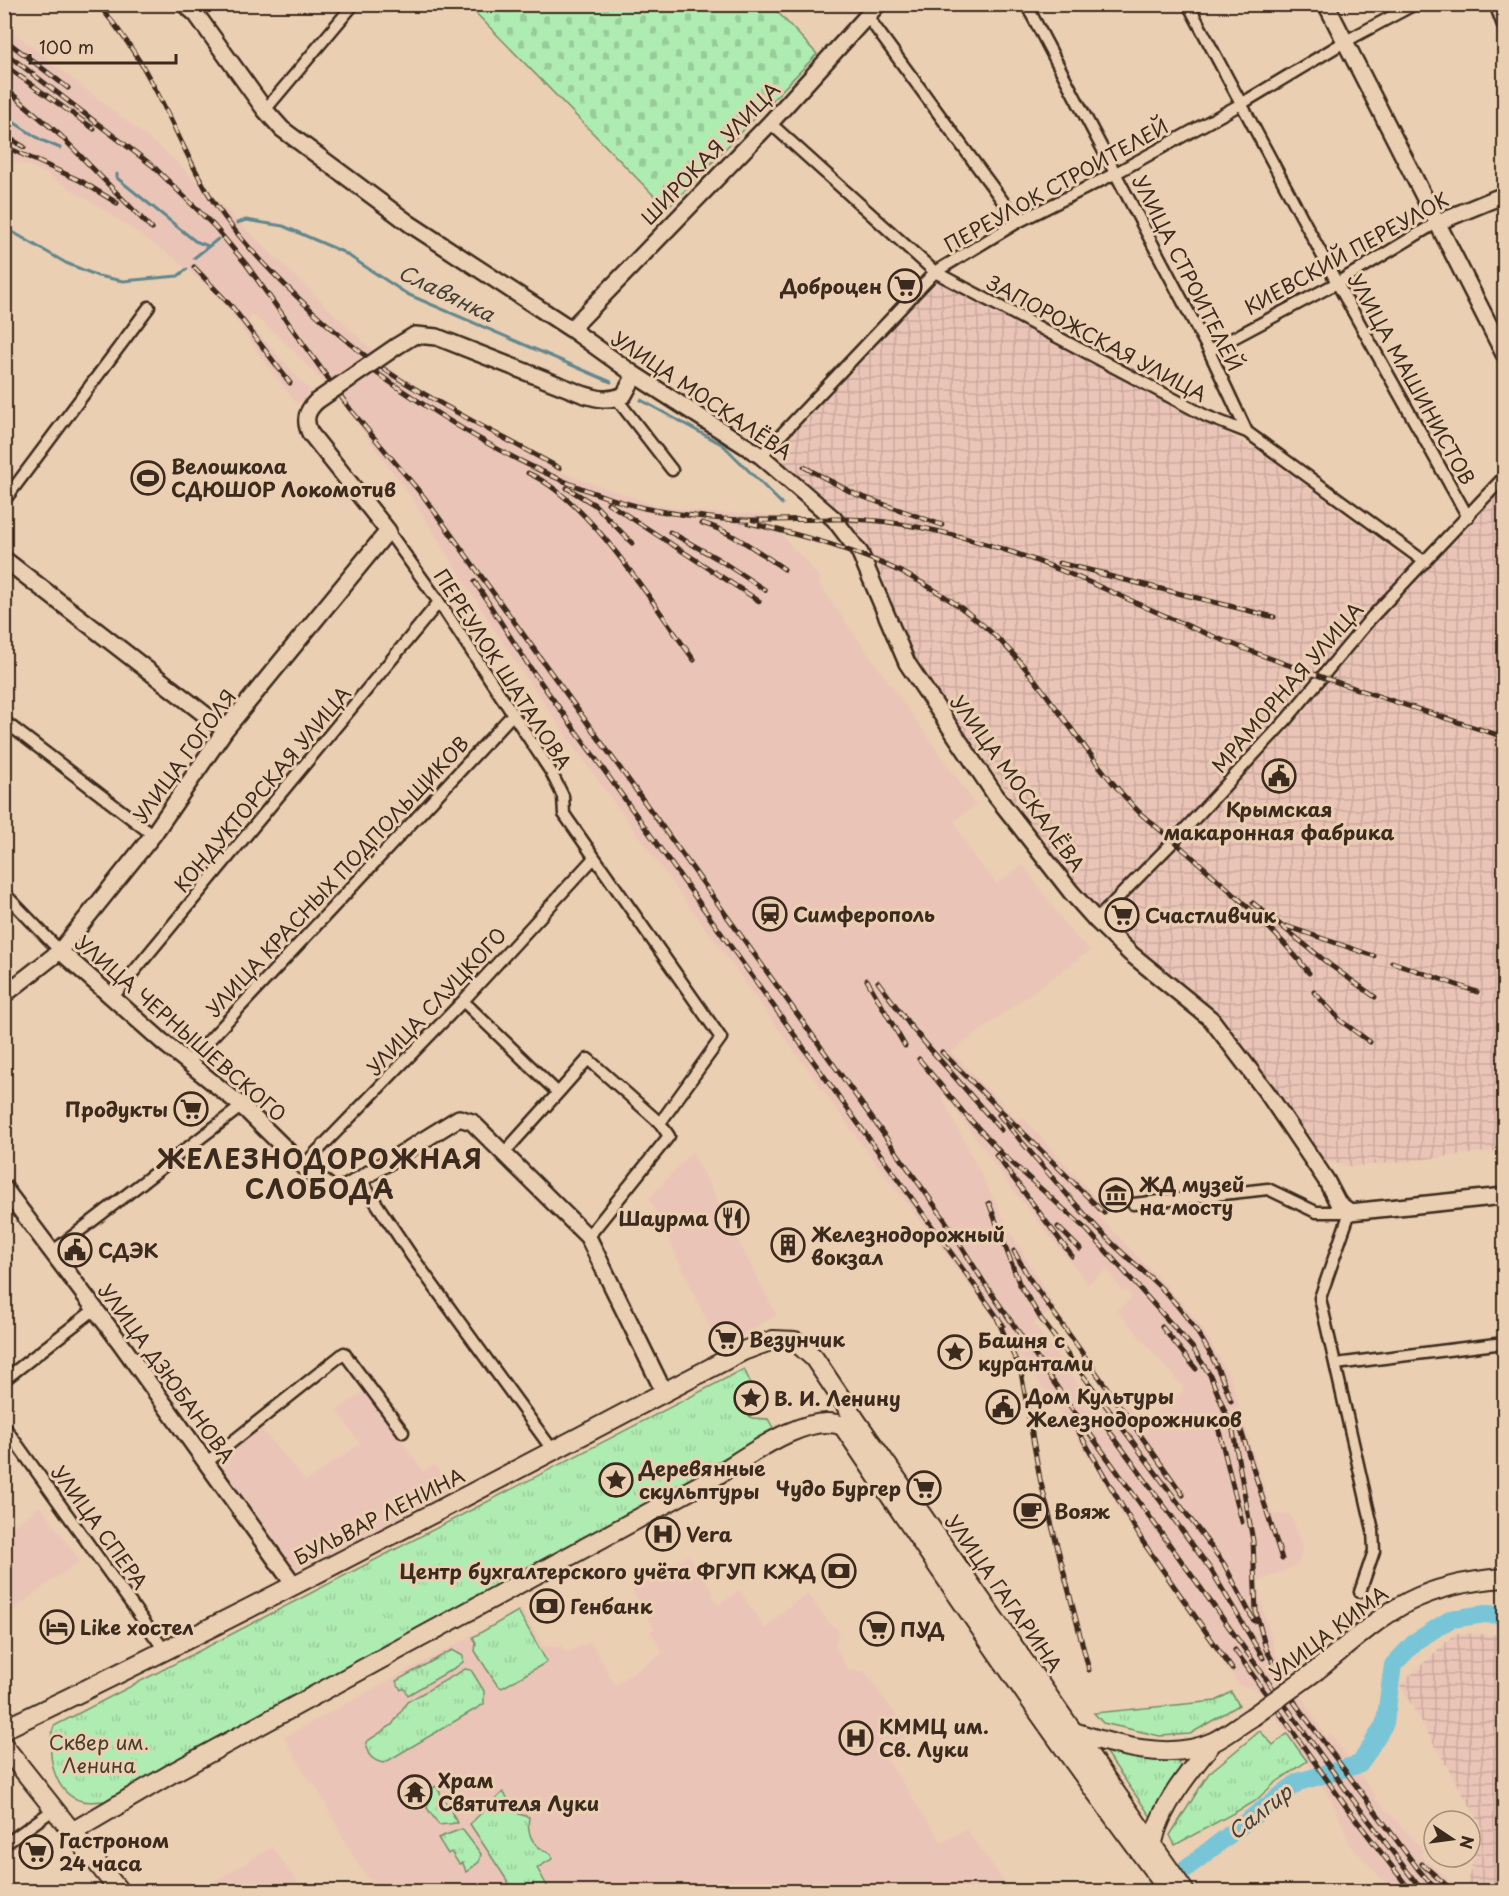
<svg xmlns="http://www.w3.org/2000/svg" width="1509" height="1896" viewBox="0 0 1509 1896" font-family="'Playpen Sans',sans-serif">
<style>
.built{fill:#eac5b7;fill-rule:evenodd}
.industrial{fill:url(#industrial-grid)}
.grass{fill:url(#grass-tufts);stroke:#758b68;stroke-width:1.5}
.cemetery{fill:url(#cemetery-stones);stroke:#758b68;stroke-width:1.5}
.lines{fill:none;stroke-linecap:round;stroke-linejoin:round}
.stream{stroke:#60878e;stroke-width:3}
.river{stroke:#79c5d8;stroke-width:18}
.street-casing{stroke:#3b2a1e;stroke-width:15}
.secondary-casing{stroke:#3b2a1e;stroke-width:20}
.primary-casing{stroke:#3b2a1e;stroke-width:22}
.street{stroke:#ebcfb2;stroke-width:10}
.secondary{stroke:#ebcfb2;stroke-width:15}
.primary{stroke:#ebcfb2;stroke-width:18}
.rail-casing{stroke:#3b2a1e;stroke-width:5}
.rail{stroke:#ebcfb2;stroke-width:3;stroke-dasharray:9;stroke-linecap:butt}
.secondary-bridge-casing{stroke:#3b2a1e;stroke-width:20;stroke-linecap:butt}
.primary-bridge-casing{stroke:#3b2a1e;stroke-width:22;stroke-linecap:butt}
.secondary-bridge{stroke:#ebcfb2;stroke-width:15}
.primary-bridge{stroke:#ebcfb2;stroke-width:18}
.labels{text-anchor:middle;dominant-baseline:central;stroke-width:6;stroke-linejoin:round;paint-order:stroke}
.street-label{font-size:20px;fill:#3b2a1e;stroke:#ebcfb2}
.poi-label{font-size:20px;font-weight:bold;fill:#3b2a1e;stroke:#ebcfb2;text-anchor:start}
.park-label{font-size:20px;fill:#473d2d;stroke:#ebcfb2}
.water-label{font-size:21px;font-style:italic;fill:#44413a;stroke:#ebcfb2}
.district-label{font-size:26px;font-weight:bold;letter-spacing:1.5px;fill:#3b2a1e;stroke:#ebcfb2}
</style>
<defs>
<pattern id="industrial-grid" width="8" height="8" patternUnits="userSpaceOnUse" patternTransform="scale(1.5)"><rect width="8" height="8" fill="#eac5b7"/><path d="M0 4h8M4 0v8" fill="none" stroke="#caa99d"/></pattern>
<pattern id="grass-tufts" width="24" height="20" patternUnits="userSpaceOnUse" patternTransform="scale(1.5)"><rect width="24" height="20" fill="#afecb2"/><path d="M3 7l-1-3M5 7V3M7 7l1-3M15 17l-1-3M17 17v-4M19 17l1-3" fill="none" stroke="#97cb99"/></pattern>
<pattern id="cemetery-stones" width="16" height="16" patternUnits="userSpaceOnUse" patternTransform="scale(1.5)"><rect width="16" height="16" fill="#afecb2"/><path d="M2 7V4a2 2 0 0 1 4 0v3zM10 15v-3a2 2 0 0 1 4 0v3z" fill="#97cb99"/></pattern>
</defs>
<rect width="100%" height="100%" fill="#ebcfb2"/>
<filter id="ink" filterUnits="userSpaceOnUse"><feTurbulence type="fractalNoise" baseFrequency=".0167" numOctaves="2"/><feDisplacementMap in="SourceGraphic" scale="12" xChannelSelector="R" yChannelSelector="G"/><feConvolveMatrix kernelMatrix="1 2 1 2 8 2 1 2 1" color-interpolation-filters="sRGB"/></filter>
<g filter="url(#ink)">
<path class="built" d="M4 25 165 151 397 374 560 472 655 505 705 512 764 514 821 579 819 584 976 805 954 821 971 853 997 884 1021 865 1024 866 1073 935 1091 950 951 1052 1018 1120 1023 1117 1104 1207 1098 1215 1185 1306 1204 1331 1230 1377 1272 1514H1290L1303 1544 1298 1565 1258 1582 1261 1601 1277 1658 1326 1737 1331 1734 1375 1795 1374 1797 1423 1850 1420 1855 1462 1891H1393L1351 1846 1334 1806 1307 1761 1257 1690 1240 1686 1230 1672 1122 1515 1093 1463 1052 1401 1019 1355 1013 1356 1001 1327 869 1154 573 746 505 647 411 497 340 400 284 341 253 315 248 322 312 393 297 404 270 370 222 300 173 257 101 208 36 168 5 159ZM944 1094 1016 1194 1088 1284 1107 1270 1123 1292 1126 1290 1132 1297 1117 1311 1182 1386 1183 1391 1142 1424 1119 1394 1097 1409 1034 1324 1056 1308 1012 1235 942 1097Z
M692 1151 777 1315 720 1349 649 1198Z
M366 1390 423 1471 435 1465 451 1491 352 1544 286 1574 205 1466 258 1425 306 1481 360 1444 337 1410Z
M40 1506 80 1560 5 1616V1532Z
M688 1555 714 1592 711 1595 719 1604 739 1590 765 1628 792 1604 808 1594 829 1623 839 1631 835 1645 848 1670 864 1671 910 1734 885 1756 942 1843 966 1828 1011 1891H377L354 1859 320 1794 313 1782 310 1783 284 1737 521 1609 543 1646H560L567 1652 591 1642 615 1685 663 1653 650 1632 654 1628 632 1590Z
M272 1847 304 1891H191L210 1884Z"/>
<path class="industrial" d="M944 281 1261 452 1423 572 1504 486V1150L1354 1167 1324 1161 1300 1129 1153 964 1113 928 1052 855 911 656 879 569 856 530 780 461V447L786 438 933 286Z
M1456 1633 1504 1635V1891H1465L1482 1827 1400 1685Z"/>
<path class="grass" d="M744 1369 751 1384 743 1396 746 1413 752 1418 768 1419 777 1435 105 1801C98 1801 89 1803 82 1801 53 1794 45 1750 54 1726Z
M518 1611 547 1662 502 1688 497 1685 475 1651 476 1643 473 1637Z
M452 1650 463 1656V1662L456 1667 408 1695 404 1688 401 1690 396 1681Z
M465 1669 471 1670 484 1691V1704L384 1763C372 1761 366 1754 366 1742L392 1725 407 1702Z
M1231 1692 1239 1705 1190 1734 1160 1736 1103 1723 1094 1713 1216 1701Z
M1260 1731 1273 1745 1287 1734 1307 1761 1275 1783 1254 1802 1175 1845 1170 1835 1209 1773Z
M1104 1750 1178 1762 1182 1769 1151 1817Z
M436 1786 458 1823 439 1825 427 1808 433 1788Z
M503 1792 519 1814 529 1817C526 1836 534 1847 551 1854L552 1859 537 1868 550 1891H514L470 1824Z
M462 1829 481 1854 479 1862 466 1872 463 1863 459 1864 451 1852 448 1854 438 1838Z"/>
<path class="cemetery" d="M468 5H771L817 54 667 209Z"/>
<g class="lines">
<path class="stream" d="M4 116 41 140 60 148
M117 174V178L195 241 208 246
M237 223 246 220 283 226 343 252 407 294 611 382
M4 227 66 263 98 276 123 281 178 276 187 269
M194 258 218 239
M641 400 723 445 782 504"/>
<path class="river" d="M1155 1892 1298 1782 1360 1764 1385 1723 1393 1665 1416 1641 1451 1619 1485 1614 1504 1615"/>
<g class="street-casing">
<path id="street" d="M1026 4 1209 351 1247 432
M1188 4 1337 283 1468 517
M1495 4 1504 28
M867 16 1018 222
M265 110 354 4
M770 123 935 272 1206 416 1247 432 1425 562
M1209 351 1337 283 1436 223
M616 398 672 470
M761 456 935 272 1018 222 1116 173 1241 104 1346 41 1415 4
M4 501 149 307
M388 531 439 602 551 772 563 796 564 814 721 1038 660 1123 669 1136 588 1237
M4 721 153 835
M4 893 60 951
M1096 920 1174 841 1286 720 1371 618 1504 477
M112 998 439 602
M463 1001 558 1093 503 1154
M189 1062 513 714
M558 1093 588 1059 660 1123
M303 1166 463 1001 593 859
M360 1179 411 1255 554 1452
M1133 1204 1268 1189 1316 1212H1350L1320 1298 1373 1530 1374 1551 1360 1592
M52 1252 242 1106
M1336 1364 1504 1343
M4 1380 95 1309
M4 1426 165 1651
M207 1462 344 1353 403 1432
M4 1845 53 1810"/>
</g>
<g class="secondary-casing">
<path id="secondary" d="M184 4 196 14 265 110 282 129 410 224 571 329 635 375 761 456 834 519 860 553 907 663 996 796 1071 892 1096 920 1131 954 1211 1019 1268 1094 1326 1180 1338 1203 1350 1212 1504 1196
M1326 4 1504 354
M1436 223 1504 195
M571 329 770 123 878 4
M397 346 415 335 437 337 582 394C598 399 608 402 624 395L635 375
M4 559 225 730
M60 951 165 1044 242 1106 303 1166 333 1190 346 1188 459 1118 472 1122 588 1237 664 1392
M4 995 60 951 153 835 225 730 388 531 310 433C304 420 306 411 317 401
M4 1188 119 1341 294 1585"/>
</g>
<g class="primary-casing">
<path id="primary" d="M1317 1670C1385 1614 1411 1585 1504 1578
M4 1729C254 1610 498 1479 743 1351L773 1340 795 1341 814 1358 857 1422 1185 1892
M1071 1731C1113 1745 1170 1762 1213 1742 1226 1736 1239 1725 1252 1717
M4 1746 120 1892
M72 1832 174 1772 709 1480C741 1461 806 1410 843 1426 948 1582 1053 1738 1166 1887
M1152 1852C1154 1813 1190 1771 1213 1742"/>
</g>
<use href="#street" class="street"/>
<use href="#secondary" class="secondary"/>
<use href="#primary" class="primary"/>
<g class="rail-casing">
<path id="rail" d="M98 4C119 29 137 54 152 83 174 123 190 166 215 204 253 260 339 341 396 377 449 410 505 438 559 468
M4 39 68 88
M4 52 153 166 214 226 246 264 350 409 424 497 711 894 943 1217 985 1284 1080 1420 1354 1801 1423 1892
M4 65 94 129
M4 87 61 136 152 229
M4 135 24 147
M4 146 81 181 117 203
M194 267 233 308 290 383
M365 365C450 424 539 481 640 507 663 513 689 515 712 518 756 523 802 518 847 519 899 520 952 533 1002 549 1072 571 1137 605 1205 633 1303 673 1404 705 1504 737
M804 467 855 494 942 525
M528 473C591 501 653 605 694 660
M567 488 595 505 632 543
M608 503 759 601
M702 523C732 532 758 551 784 569
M749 523C862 549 956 581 1031 675 1068 721 1099 772 1141 814 1152 824 1165 833 1176 843 1218 880 1276 929 1309 973
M670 532 718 559 765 590
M1059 563 1106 574
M1097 573 1274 617
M475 582 529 666 1003 1325
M1253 903 1330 965 1375 997
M1286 926 1374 956
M1392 962 1477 992
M867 980 905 1046
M878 982 912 1028 1001 1130
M1314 992 1341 1021 1370 1042
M942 1052 1104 1213
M919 1059 973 1124
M999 1115C1034 1156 1068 1198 1105 1236 1124 1256 1146 1272 1165 1292 1195 1323 1217 1361 1231 1401
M968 1117 1001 1153 1088 1231 1192 1347 1210 1375 1233 1431 1253 1541 1256 1612 1266 1649 1297 1706
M996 1155 1072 1256
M989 1203 1019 1283 1041 1319 1224 1564 1254 1621
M1058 1227 1080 1249
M1014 1251 1029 1278 1183 1495
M997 1318 1021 1372 1040 1479 1089 1670
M1162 1327 1196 1369
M1099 1417 1211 1570 1263 1658
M1216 1419 1242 1522
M1073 1422 1143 1542 1232 1669
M1239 1424 1282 1559
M1235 1650 1347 1808 1410 1890
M1294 1702 1418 1869 1438 1892
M1422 1864 1454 1892"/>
</g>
<use href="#rail" class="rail"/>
<g class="secondary-bridge-casing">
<path id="secondary-bridge" d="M317 401 397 346"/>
</g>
<g class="primary-bridge-casing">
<path id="primary-bridge" d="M1252 1717 1317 1670"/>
</g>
<use href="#secondary-bridge" class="secondary-bridge"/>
<use href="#primary-bridge" class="primary-bridge"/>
</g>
</g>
<defs>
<g id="supermarket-ring" transform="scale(1.725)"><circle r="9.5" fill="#ebcfb2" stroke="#3b2a1e" stroke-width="1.5"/><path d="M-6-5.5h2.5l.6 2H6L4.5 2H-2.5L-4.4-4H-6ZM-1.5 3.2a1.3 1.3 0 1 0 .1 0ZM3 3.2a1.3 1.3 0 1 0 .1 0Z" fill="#3b2a1e"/></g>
<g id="stadium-ring" transform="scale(1.725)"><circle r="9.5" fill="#ebcfb2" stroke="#3b2a1e" stroke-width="1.5"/><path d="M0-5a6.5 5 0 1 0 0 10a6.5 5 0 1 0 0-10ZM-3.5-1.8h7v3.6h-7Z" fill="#3b2a1e"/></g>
<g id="civic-ring" transform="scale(1.725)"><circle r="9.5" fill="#ebcfb2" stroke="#3b2a1e" stroke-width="1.5"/><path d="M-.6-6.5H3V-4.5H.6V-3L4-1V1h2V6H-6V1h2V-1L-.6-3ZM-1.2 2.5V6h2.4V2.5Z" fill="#3b2a1e"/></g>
<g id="station-ring" transform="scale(1.725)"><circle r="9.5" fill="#ebcfb2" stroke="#3b2a1e" stroke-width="1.5"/><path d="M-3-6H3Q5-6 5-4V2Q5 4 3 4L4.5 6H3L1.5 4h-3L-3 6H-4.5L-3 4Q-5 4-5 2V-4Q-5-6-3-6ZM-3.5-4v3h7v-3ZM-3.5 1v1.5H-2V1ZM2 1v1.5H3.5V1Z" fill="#3b2a1e"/></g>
<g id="museum-ring" transform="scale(1.725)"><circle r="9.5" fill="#ebcfb2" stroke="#3b2a1e" stroke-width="1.5"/><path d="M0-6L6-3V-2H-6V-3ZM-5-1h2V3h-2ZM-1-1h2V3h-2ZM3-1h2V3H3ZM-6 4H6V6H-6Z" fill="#3b2a1e"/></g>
<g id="restaurant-ring" transform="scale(1.725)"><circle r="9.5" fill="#ebcfb2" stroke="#3b2a1e" stroke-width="1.5"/><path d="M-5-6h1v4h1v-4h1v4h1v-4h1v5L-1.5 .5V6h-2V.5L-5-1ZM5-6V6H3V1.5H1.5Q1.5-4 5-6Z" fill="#3b2a1e"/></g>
<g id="building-ring" transform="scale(1.725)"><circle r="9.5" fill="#ebcfb2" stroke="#3b2a1e" stroke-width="1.5"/><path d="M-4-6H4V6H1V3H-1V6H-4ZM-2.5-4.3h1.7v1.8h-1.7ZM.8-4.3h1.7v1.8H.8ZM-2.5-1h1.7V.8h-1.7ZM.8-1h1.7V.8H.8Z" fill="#3b2a1e"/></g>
<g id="sight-ring" transform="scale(1.725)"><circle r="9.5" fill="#ebcfb2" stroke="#3b2a1e" stroke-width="1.5"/><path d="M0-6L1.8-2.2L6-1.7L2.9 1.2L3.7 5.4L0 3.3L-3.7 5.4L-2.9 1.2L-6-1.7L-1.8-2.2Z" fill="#3b2a1e"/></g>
<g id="cafe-ring" transform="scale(1.725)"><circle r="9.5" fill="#ebcfb2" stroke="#3b2a1e" stroke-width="1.5"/><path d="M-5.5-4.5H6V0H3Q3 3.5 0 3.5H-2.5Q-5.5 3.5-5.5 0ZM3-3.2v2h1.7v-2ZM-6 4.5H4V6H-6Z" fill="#3b2a1e"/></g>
<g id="hospital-ring" transform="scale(1.725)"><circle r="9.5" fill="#ebcfb2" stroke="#3b2a1e" stroke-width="1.5"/><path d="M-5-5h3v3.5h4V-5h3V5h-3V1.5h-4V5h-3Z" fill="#3b2a1e"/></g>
<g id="bank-ring" transform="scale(1.725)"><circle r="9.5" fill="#ebcfb2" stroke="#3b2a1e" stroke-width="1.5"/><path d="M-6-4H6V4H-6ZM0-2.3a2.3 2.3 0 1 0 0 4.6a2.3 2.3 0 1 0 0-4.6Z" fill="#3b2a1e"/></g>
<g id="hotel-ring" transform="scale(1.725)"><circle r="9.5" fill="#ebcfb2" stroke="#3b2a1e" stroke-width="1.5"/><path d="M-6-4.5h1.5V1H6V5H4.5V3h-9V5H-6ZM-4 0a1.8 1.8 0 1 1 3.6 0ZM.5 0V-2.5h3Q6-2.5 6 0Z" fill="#3b2a1e"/></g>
<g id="temple-ring" transform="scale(1.725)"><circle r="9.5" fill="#ebcfb2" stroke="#3b2a1e" stroke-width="1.5"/><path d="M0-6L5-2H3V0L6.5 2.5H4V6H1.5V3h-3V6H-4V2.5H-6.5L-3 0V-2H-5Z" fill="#3b2a1e"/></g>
</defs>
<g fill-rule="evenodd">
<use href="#supermarket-ring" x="905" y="286"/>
<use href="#stadium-ring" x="148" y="478"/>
<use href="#civic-ring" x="1279" y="776"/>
<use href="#station-ring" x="770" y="914"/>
<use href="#supermarket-ring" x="1122" y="915"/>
<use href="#supermarket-ring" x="191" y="1109"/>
<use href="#museum-ring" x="1116" y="1195"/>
<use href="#restaurant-ring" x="732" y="1218"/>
<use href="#building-ring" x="788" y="1245"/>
<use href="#civic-ring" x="75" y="1250"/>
<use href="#supermarket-ring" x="726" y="1339"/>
<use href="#sight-ring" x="955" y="1352"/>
<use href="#sight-ring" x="751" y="1398"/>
<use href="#civic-ring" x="1003" y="1407"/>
<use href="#sight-ring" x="616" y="1480"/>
<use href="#supermarket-ring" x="924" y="1488"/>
<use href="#cafe-ring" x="1031" y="1511"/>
<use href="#hospital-ring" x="663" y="1534"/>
<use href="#bank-ring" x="839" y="1571"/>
<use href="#bank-ring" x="547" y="1606"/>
<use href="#hotel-ring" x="57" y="1627"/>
<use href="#supermarket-ring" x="877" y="1629"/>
<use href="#hospital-ring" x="856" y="1738"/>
<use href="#temple-ring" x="415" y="1792"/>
<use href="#supermarket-ring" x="36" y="1852"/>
</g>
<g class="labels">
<g class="street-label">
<text transform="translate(710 153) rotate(-46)">ШИРОКАЯ УЛИЦА</text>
<text transform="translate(1056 185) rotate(-29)">ПЕРЕУЛОК СТРОИТЕЛЕЙ</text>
<text transform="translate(1346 253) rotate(-29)">КИЕВСКИЙ ПЕРЕУЛОК</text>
<text transform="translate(1188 273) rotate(63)">УЛИЦА СТРОИТЕЛЕЙ</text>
<text transform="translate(1097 338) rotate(28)">ЗАПОРОЖСКАЯ УЛИЦА</text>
<text transform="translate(1412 379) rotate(61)">УЛИЦА МАШИНИСТОВ</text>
<text transform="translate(702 395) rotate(34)">УЛИЦА МОСКАЛЁВА</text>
<text transform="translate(503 669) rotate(57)">ПЕРЕУЛОК ШАТАЛОВА</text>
<text transform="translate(1287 687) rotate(-49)">МРАМОРНАЯ УЛИЦА</text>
<text transform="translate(184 756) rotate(-54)">УЛИЦА ГОГОЛЯ</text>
<text transform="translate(1018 783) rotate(54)">УЛИЦА МОСКАЛЁВА</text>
<text transform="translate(262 789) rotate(-50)">КОНДУКТОРСКАЯ УЛИЦА</text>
<text transform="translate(337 876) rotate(-47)">УЛИЦА КРАСНЫХ ПОДПОЛЬЩИКОВ</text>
<text transform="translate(436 1001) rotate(-47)">УЛИЦА СЛУЦКОГО</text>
<text transform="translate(181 1028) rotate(41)">УЛИЦА ЧЕРНЫШЕВСКОГО</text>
<text transform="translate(167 1373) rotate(54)">УЛИЦА ДЗЮБАНОВА</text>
<text transform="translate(379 1516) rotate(-27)">БУЛЬВАР ЛЕНИНА</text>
<text transform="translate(100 1527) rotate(54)">УЛИЦА СПЕРА</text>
<text transform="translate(1004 1593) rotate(55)">УЛИЦА ГАГАРИНА</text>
<text transform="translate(1328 1633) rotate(-37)">УЛИЦА КИМА</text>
</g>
<g class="poi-label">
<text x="882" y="286" text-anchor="end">Доброцен</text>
<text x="171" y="466">Велошкола<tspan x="171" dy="23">СДЮШОР Локомотив</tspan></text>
<text x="1279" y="809" text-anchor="middle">Крымская<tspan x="1279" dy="23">макаронная фабрика</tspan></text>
<text x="793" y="914">Симферополь</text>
<text x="1145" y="915">Счастливчик</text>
<text x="168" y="1109" text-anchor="end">Продукты</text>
<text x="1139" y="1184">ЖД музей<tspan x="1139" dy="23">на мосту</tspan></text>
<text x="709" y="1218" text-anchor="end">Шаурма</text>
<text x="811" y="1234">Железнодорожный<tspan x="811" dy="23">вокзал</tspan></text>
<text x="98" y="1250">СДЭК</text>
<text x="749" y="1339">Везунчик</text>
<text x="978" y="1340">Башня с<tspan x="978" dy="23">курантами</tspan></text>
<text x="1026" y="1396">Дом Культуры<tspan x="1026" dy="23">Железнодорожников</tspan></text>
<text x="774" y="1398">В. И. Ленину</text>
<text x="639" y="1468">Деревянные<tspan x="639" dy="23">скульптуры</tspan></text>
<text x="901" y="1488" text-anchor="end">Чудо Бургер</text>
<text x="1054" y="1511">Вояж</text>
<text x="686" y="1534">Vera</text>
<text x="816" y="1571" text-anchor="end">Центр бухгалтерского учёта ФГУП КЖД</text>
<text x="570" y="1606">Генбанк</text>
<text x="80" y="1627">Like хостел</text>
<text x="900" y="1629">ПУД</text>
<text x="879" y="1726">КММЦ им.<tspan x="879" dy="23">Св. Луки</tspan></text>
<text x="438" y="1780">Храм<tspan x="438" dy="23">Святителя Луки</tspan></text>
<text x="59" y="1840">Гастроном<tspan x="59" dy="23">24 часа</tspan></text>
</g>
<g class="park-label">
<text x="99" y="1742">Сквер им.<tspan x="99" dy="23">Ленина</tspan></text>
</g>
<g class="water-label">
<text transform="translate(447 292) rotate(26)">Славянка</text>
<text transform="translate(1259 1811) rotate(-38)">Салгир</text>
</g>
<g class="district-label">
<text x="320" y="1158">ЖЕЛЕЗНОДОРОЖНАЯ<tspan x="320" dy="30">СЛОБОДА</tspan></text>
</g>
</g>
<rect width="1509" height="1896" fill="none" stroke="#ebcfb2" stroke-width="24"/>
<rect x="12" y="12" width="1485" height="1872" fill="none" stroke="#3b2a1e" stroke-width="2" filter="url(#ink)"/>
<g transform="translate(1452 1839) rotate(103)"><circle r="28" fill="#ebcfb2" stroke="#a58d77" stroke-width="1.5"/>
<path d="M0-4.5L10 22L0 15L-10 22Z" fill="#3b2a1e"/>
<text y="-9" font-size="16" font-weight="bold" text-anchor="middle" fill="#3b2a1e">N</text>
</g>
<path d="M30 54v9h146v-9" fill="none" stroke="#3b2a1e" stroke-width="3"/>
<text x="39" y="54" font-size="18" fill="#3b2a1e" stroke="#ebcfb2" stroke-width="4.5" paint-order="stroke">100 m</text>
</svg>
